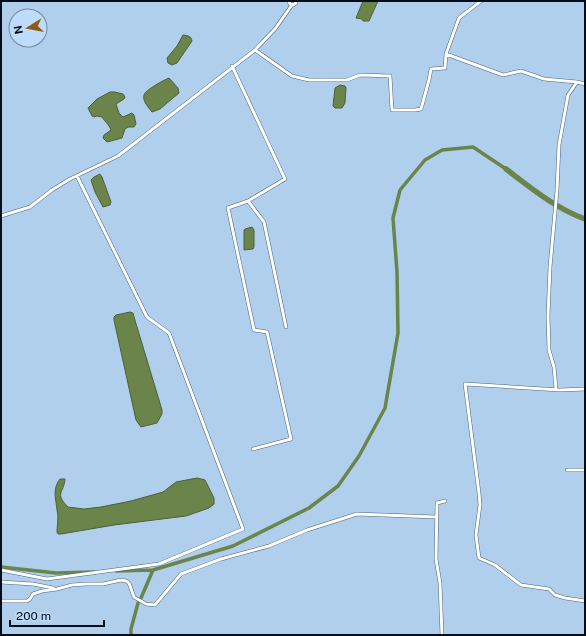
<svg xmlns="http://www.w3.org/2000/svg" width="586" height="636" viewBox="0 0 586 636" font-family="'Public Sans',sans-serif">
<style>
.water{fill:#6b844a;stroke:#4c603b}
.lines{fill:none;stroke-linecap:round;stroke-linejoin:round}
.canal{stroke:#6b844a;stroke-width:3.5}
.river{stroke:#6b844a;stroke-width:5.5}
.minor-casing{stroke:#48647f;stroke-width:4}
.minor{stroke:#fff;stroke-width:3}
</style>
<rect width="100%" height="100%" fill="#b0cfed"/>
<path class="water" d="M363 1H378L369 21H363L362 19 356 18Z
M183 35C189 36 191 36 192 41L177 63 172 65 168 63 167 58 177 46Z
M169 78 178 88 179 93 160 109 152 112C149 108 142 101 144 95 145 90 164 80 169 78Z
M340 85 345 86 346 88 345 103 342 108H335L333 106 335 88Z
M110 92H115L123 94 125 97 124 99 116 104 119 113 123 117 132 113 134 115 136 124 134 127H128L125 129 122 138 107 142 103 138 104 135 111 130C109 124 105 122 102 117L97 116 94 117 92 116 88 108 97 99Z
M100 174 102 177 111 202 110 205 103 207 95 192 91 180 94 177Z
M252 227 254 230V247L253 249 244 250V230L245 229Z
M130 312 133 313 134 317 162 410V414L157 423 141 427 136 420 114 320V317L116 315Z
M197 478 205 480 214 498V504L209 508 186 516 114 525 61 534H58L57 532C57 525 59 517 57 510 56 499 52 489 60 479H65C64 493 54 493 68 507L84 509 101 507 131 501 163 492 176 482Z"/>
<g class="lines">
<path class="canal" d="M1 567 56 573 94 572
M116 571 153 570 233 546 309 508 338 486 359 456 385 408 398 333 397 272 393 218 400 190 425 160 442 150 473 147 506 169
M141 598 153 570
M131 635V629L138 603"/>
<path class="river" d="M506 169C531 188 555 208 585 219"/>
<g class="minor-casing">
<path id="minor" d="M289 1 290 4 293 5 296 3V1
M255 50 292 76 309 80H347L360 75 390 76 392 110H415L421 109 429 80 431 69 445 68 446 54 503 75 521 71 544 79 577 82
M446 54 459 18 481 1
M232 66 285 179 248 201 228 208 254 330 267 332 291 439 253 449
M248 201 264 222 286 327
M1 216 30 207 52 190 70 179 118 156 255 50 275 29 292 5
M556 389 554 367 549 350 548 316 550 267 557 190 559 145 568 95 577 82 585 84
M585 389 560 390 465 384 479 493 480 505 476 535 479 558 495 565 521 585 549 589 555 595 565 598 585 601
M567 470H585
M1 570 47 579 159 564 243 529 169 333 147 317 77 176
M1 582 33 584 53 588
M1 601H27L30 599 33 594 42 591 57 589 72 585 86 584H103L121 580 126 581 129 583 134 597 146 604 155 605 181 574 221 559 269 546 307 530 357 514 436 517
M442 635 440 583 436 559 437 503 445 501"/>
</g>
<use href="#minor" class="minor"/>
</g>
<rect width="586" height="636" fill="none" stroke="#040d17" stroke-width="4"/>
<g transform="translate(28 28) rotate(259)"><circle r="19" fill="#bddcfb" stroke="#7389a0"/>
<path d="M0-3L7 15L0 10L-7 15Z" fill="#915a10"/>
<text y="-6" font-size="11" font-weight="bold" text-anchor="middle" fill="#040d17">N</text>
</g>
<path d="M10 620v6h94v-6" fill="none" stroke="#040d17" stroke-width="2"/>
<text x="16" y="620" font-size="12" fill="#040d17" stroke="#bddcfb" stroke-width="3" paint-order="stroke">200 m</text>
</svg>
